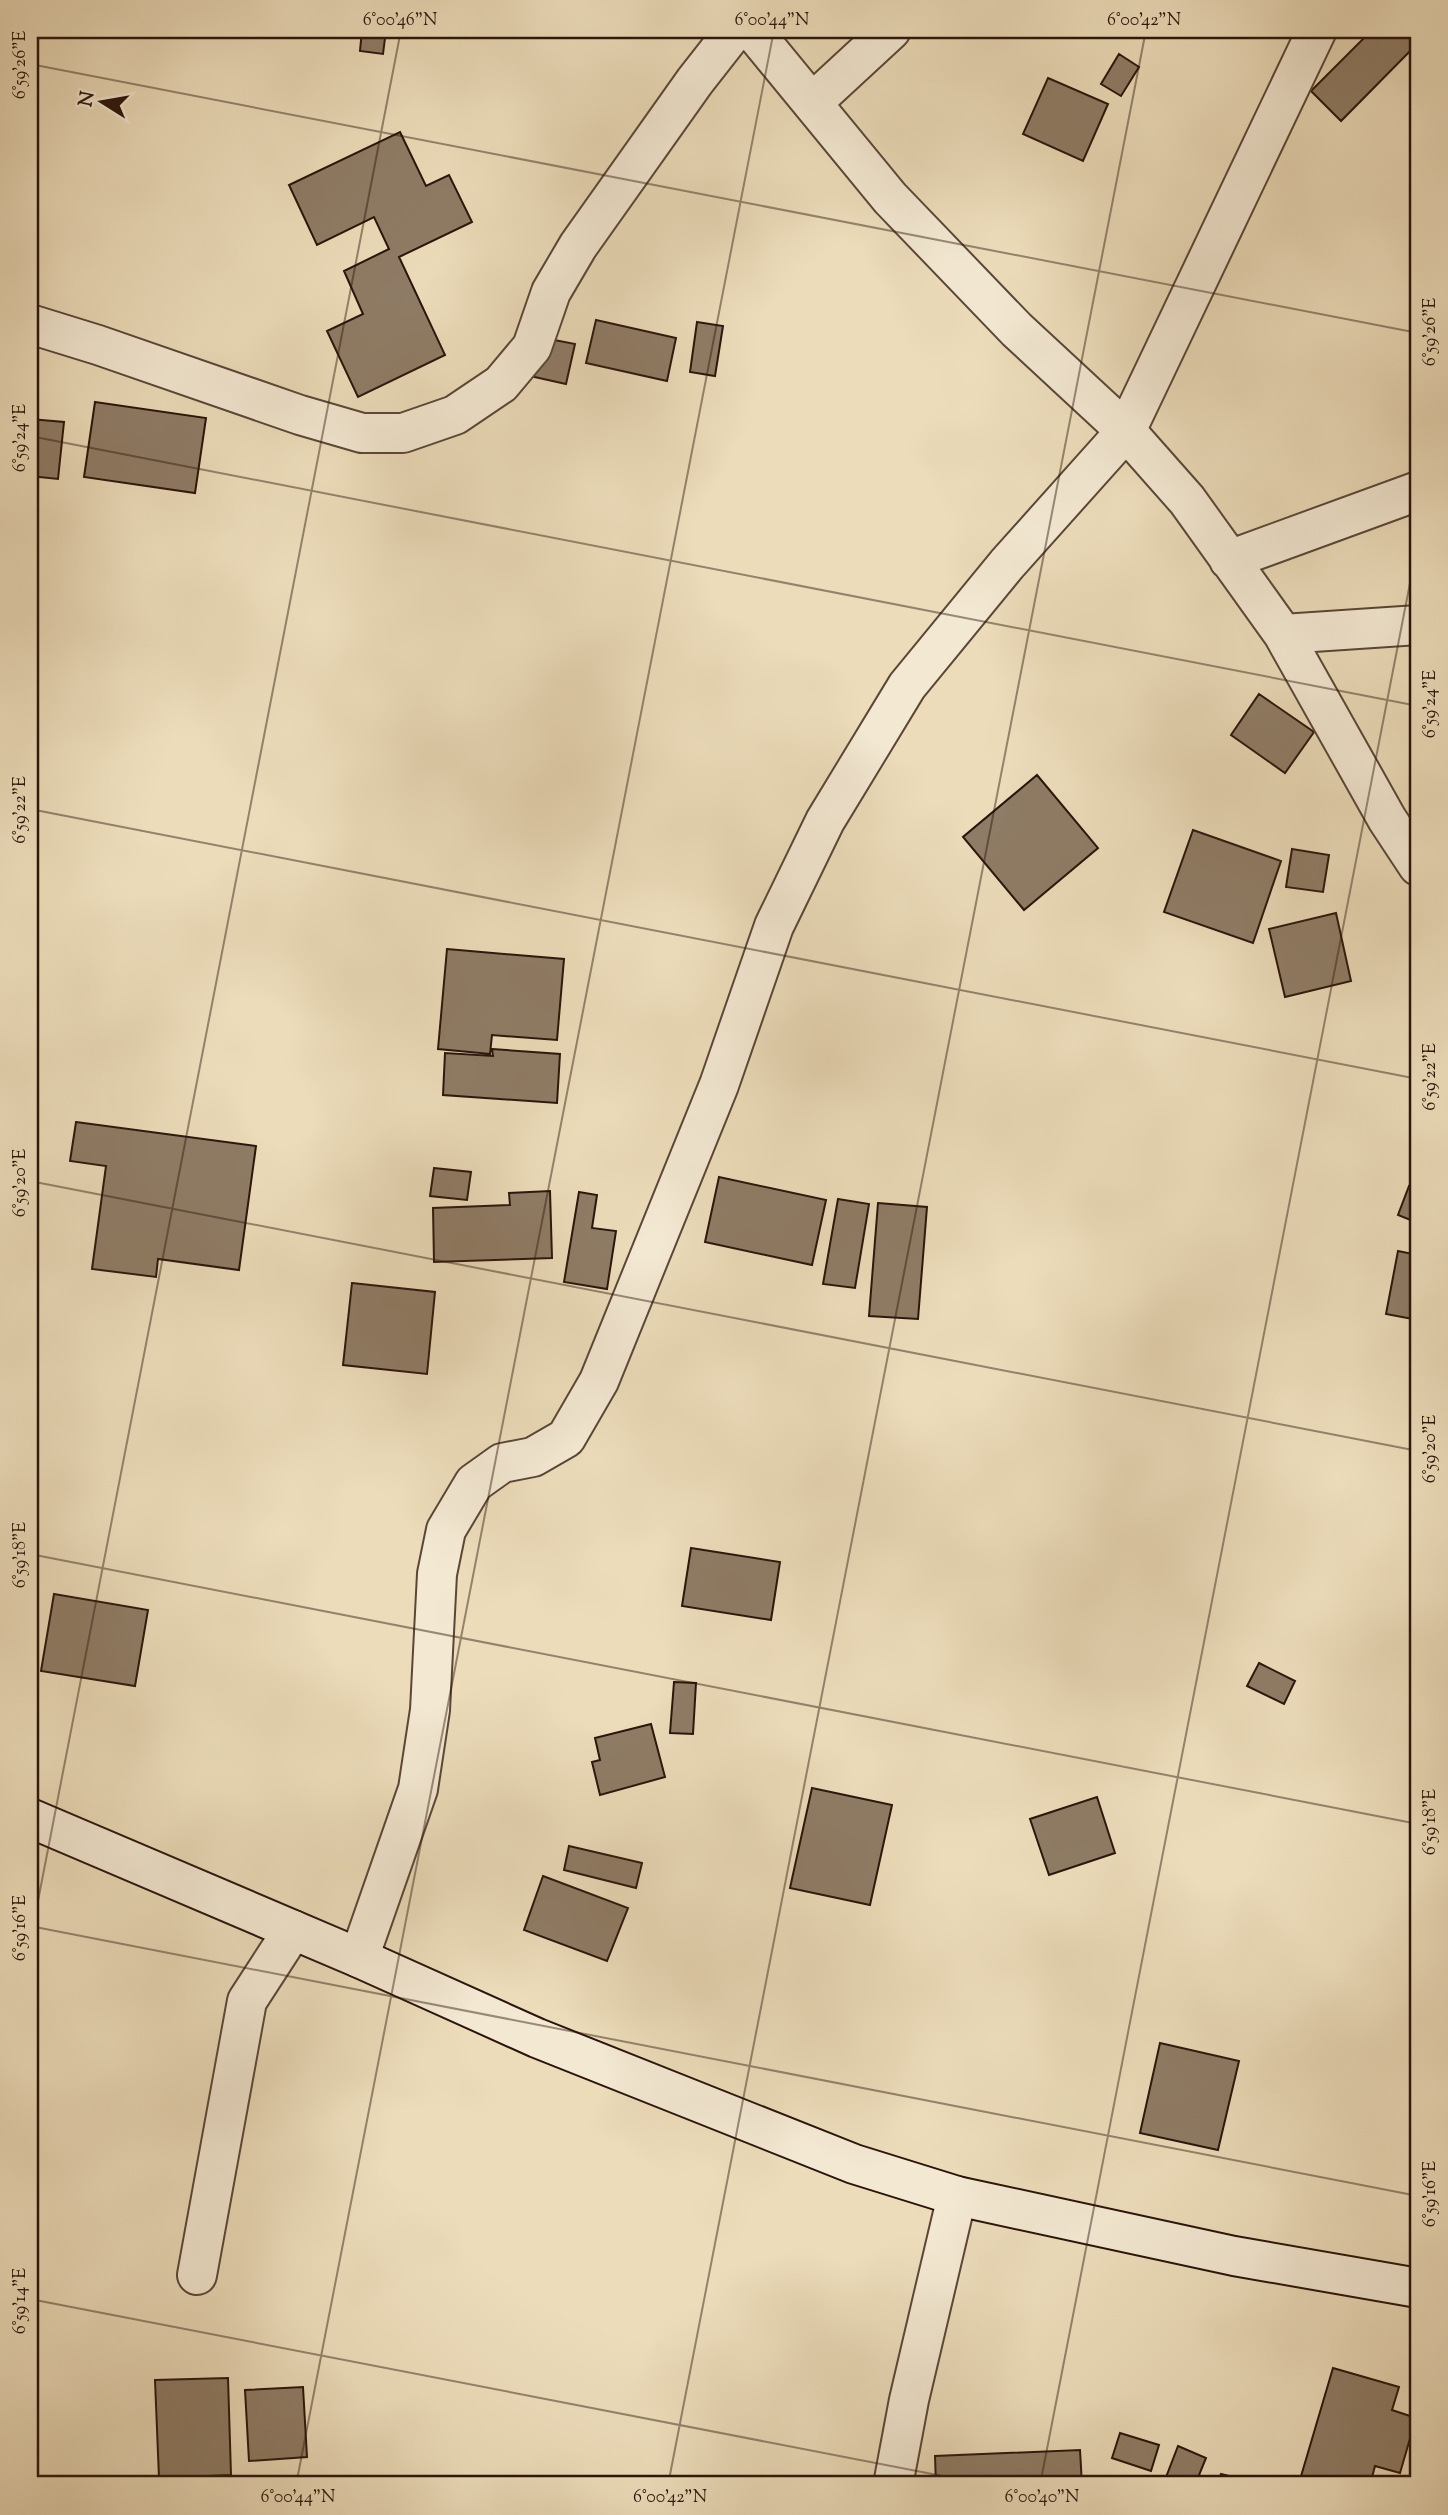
<svg xmlns="http://www.w3.org/2000/svg" width="1448" height="2515" viewBox="0 0 1448 2515" font-family="'Sorts Mill Goudy',serif">
<style>
.building{fill:#8f7c66;stroke:#2b140c;stroke-width:2}
.lines{fill:none;stroke-linecap:round;stroke-linejoin:round}
.minor-casing{stroke:#5b4638;stroke-width:42}
.secondary-casing{stroke:#2b140c;stroke-width:42}
.minor{stroke:#f3e8d2;stroke-width:38}
.secondary{stroke:#f3e8d2;stroke-width:38}
.ticks{fill:none;stroke:#2b140c;stroke-width:2;stroke-opacity:0.45}
.neatline{fill:none;stroke:#2b140c;stroke-width:2.5}
.ticks-label{font-size:18px;text-anchor:middle;fill:#2b140c}
</style>
<rect width="100%" height="100%" fill="#ecdcba"/>
<filter id="stains"><feTurbulence type="fractalNoise" baseFrequency=".00286" numOctaves="4"/><feColorMatrix values="0 0 0 0 .2 0 0 0 0 .09 0 0 0 0 .02 0 0 0 .5 -.17"/></filter>
<radialGradient id="worn" r=".72"><stop offset=".6" stop-color="#630" stop-opacity="0"/><stop offset="1" stop-color="#630" stop-opacity=".3"/></radialGradient>
<path class="building" d="M362 30H386L383 54 360 51Z
M1372 30H1412L1418 36V43L1341 121 1311 91Z
M1119 54 1139 67 1121 96 1101 84Z
M1048 78 1108 104 1083 161 1023 134Z
M400 132 426 186 449 175 472 222 399 257 445 355 358 397 327 331 363 314 344 271 389 249 374 217 317 245 289 185Z
M596 320 676 338 667 381 586 363Z
M697 322 723 326 715 376 690 372Z
M539 337 575 344 566 384 530 376Z
M95 402 206 418 195 493 84 477Z
M30 419 64 422 58 479 30 476Z
M1259 694 1314 732 1285 773 1231 735Z
M1037 775 1098 848 1024 910 963 837Z
M1193 830 1281 861 1253 943 1164 912Z
M1292 849 1329 855 1323 892 1286 887Z
M1336 913 1351 981 1285 997 1269 929Z
M447 949 564 959 557 1040 492 1035 490 1054 438 1049Z
M492 1049 560 1054 557 1103 443 1095 445 1053 493 1056Z
M76 1122 256 1146 239 1270 158 1259 156 1277 92 1269 106 1166 70 1161Z
M434 1168 471 1172 467 1200 430 1196Z
M719 1177 826 1200 812 1265 705 1242Z
M1409 1186 1418 1189V1223L1398 1215Z
M550 1191 552 1258 434 1262 433 1208 510 1205 509 1193Z
M579 1192 597 1195 592 1228 616 1231 607 1289 564 1282Z
M838 1199 869 1204 855 1288 823 1284Z
M878 1203 927 1207 918 1319 869 1316Z
M1398 1251 1418 1255V1320L1386 1314Z
M352 1283 435 1292 427 1374 343 1365Z
M691 1548 780 1562 771 1620 682 1606Z
M54 1594 148 1610 135 1686 41 1671Z
M1259 1663 1295 1681 1284 1704 1247 1686Z
M674 1682 696 1683 693 1734 670 1733Z
M651 1724 665 1777 600 1795 592 1762 600 1760 595 1738Z
M812 1788 892 1805 870 1905 790 1888Z
M1097 1797 1115 1853 1049 1875 1030 1819Z
M569 1846 642 1863 636 1888 564 1870Z
M543 1876 628 1908 607 1961 524 1930Z
M1160 2043 1239 2061 1218 2150 1140 2133Z
M1333 2368 1399 2387 1392 2410 1416 2418 1400 2473 1375 2466 1370 2485 1299 2483Z
M228 2378 231 2475 159 2478 155 2380Z
M303 2387 307 2457 249 2461 245 2390Z
M1120 2433 1159 2445 1151 2471 1112 2458Z
M1178 2446 1206 2458 1195 2485H1163Z
M1080 2450 1082 2485H936L935 2456Z
M1221 2474 1241 2479 1239 2485H1217Z"/>
<g class="lines">
<g class="minor-casing">
<path id="minor" d="M752 30 890 198 1017 330 1126 431 1187 500 1283 634 1387 819 1418 866
M812 103 891 30
M30 324 98 345 300 415 362 433H403L455 415 501 384 532 347 551 292 578 246 695 81 735 30
M1229 560 1418 491
M1283 634 1418 625
M359 1958 418 1789 430 1710 437 1574 446 1530 474 1483 502 1463 533 1457 566 1438 599 1381 719 1085 774 926 825 821 907 686 1007 564 1126 431 1317 30
M197 2275 247 2001 293 1930
M893 2485 909 2400 957 2196"/>
</g>
<g class="secondary-casing">
<path id="secondary" d="M30 1818 359 1958 537 2038 854 2164 957 2196 1234 2256 1418 2288"/>
</g>
<use href="#minor" class="minor"/>
<use href="#secondary" class="secondary"/>
</g>
<path class="ticks" d="M30 64 1418 333M30 436 1418 706M30 809 1418 1079M30 1181 1418 1451M30 1554 1418 1824M30 1926 1418 2196M30 1942 401 30M30 2299 989 2485M296 2485 774 30M668 2485 1146 30M1040 2485 1418 542M1413 2485 1418 2456"/>
<rect width="1448" height="2515" fill="none" stroke="#ecdcba" stroke-width="77"/>
<g transform="translate(102 102) rotate(281)" stroke="#f3e8d2" stroke-width="5" paint-order="stroke">
<path d="M0-5L12 26L0 18L-12 26Z" fill="#2b140c"/>
<text y="-10" font-size="19" font-weight="bold" text-anchor="middle" fill="#2b140c">N</text>
</g>
<rect x="38" y="38" width="1372" height="2438" class="neatline"/>
<g class="ticks-label">
<text x="400" y="25">6°00'46"N</text>
<text x="772" y="25">6°00'44"N</text>
<text x="1144" y="25">6°00'42"N</text>
<text transform="translate(19 65) rotate(-90)" y="6">6°59'26"E</text>
<text transform="translate(1429 332) rotate(-90)" y="6">6°59'26"E</text>
<text transform="translate(19 438) rotate(-90)" y="6">6°59'24"E</text>
<text transform="translate(1429 704) rotate(-90)" y="6">6°59'24"E</text>
<text transform="translate(19 810) rotate(-90)" y="6">6°59'22"E</text>
<text transform="translate(1429 1077) rotate(-90)" y="6">6°59'22"E</text>
<text transform="translate(19 1183) rotate(-90)" y="6">6°59'20"E</text>
<text transform="translate(1429 1449) rotate(-90)" y="6">6°59'20"E</text>
<text transform="translate(19 1555) rotate(-90)" y="6">6°59'18"E</text>
<text transform="translate(1429 1822) rotate(-90)" y="6">6°59'18"E</text>
<text transform="translate(19 1928) rotate(-90)" y="6">6°59'16"E</text>
<text transform="translate(1429 2194) rotate(-90)" y="6">6°59'16"E</text>
<text transform="translate(19 2301) rotate(-90)" y="6">6°59'14"E</text>
<text x="298" y="2502">6°00'44"N</text>
<text x="670" y="2502">6°00'42"N</text>
<text x="1042" y="2502">6°00'40"N</text>
</g>
<rect width="100%" height="100%" filter="url(#stains)"/>
<rect width="100%" height="100%" fill="url(#worn)"/>
</svg>
